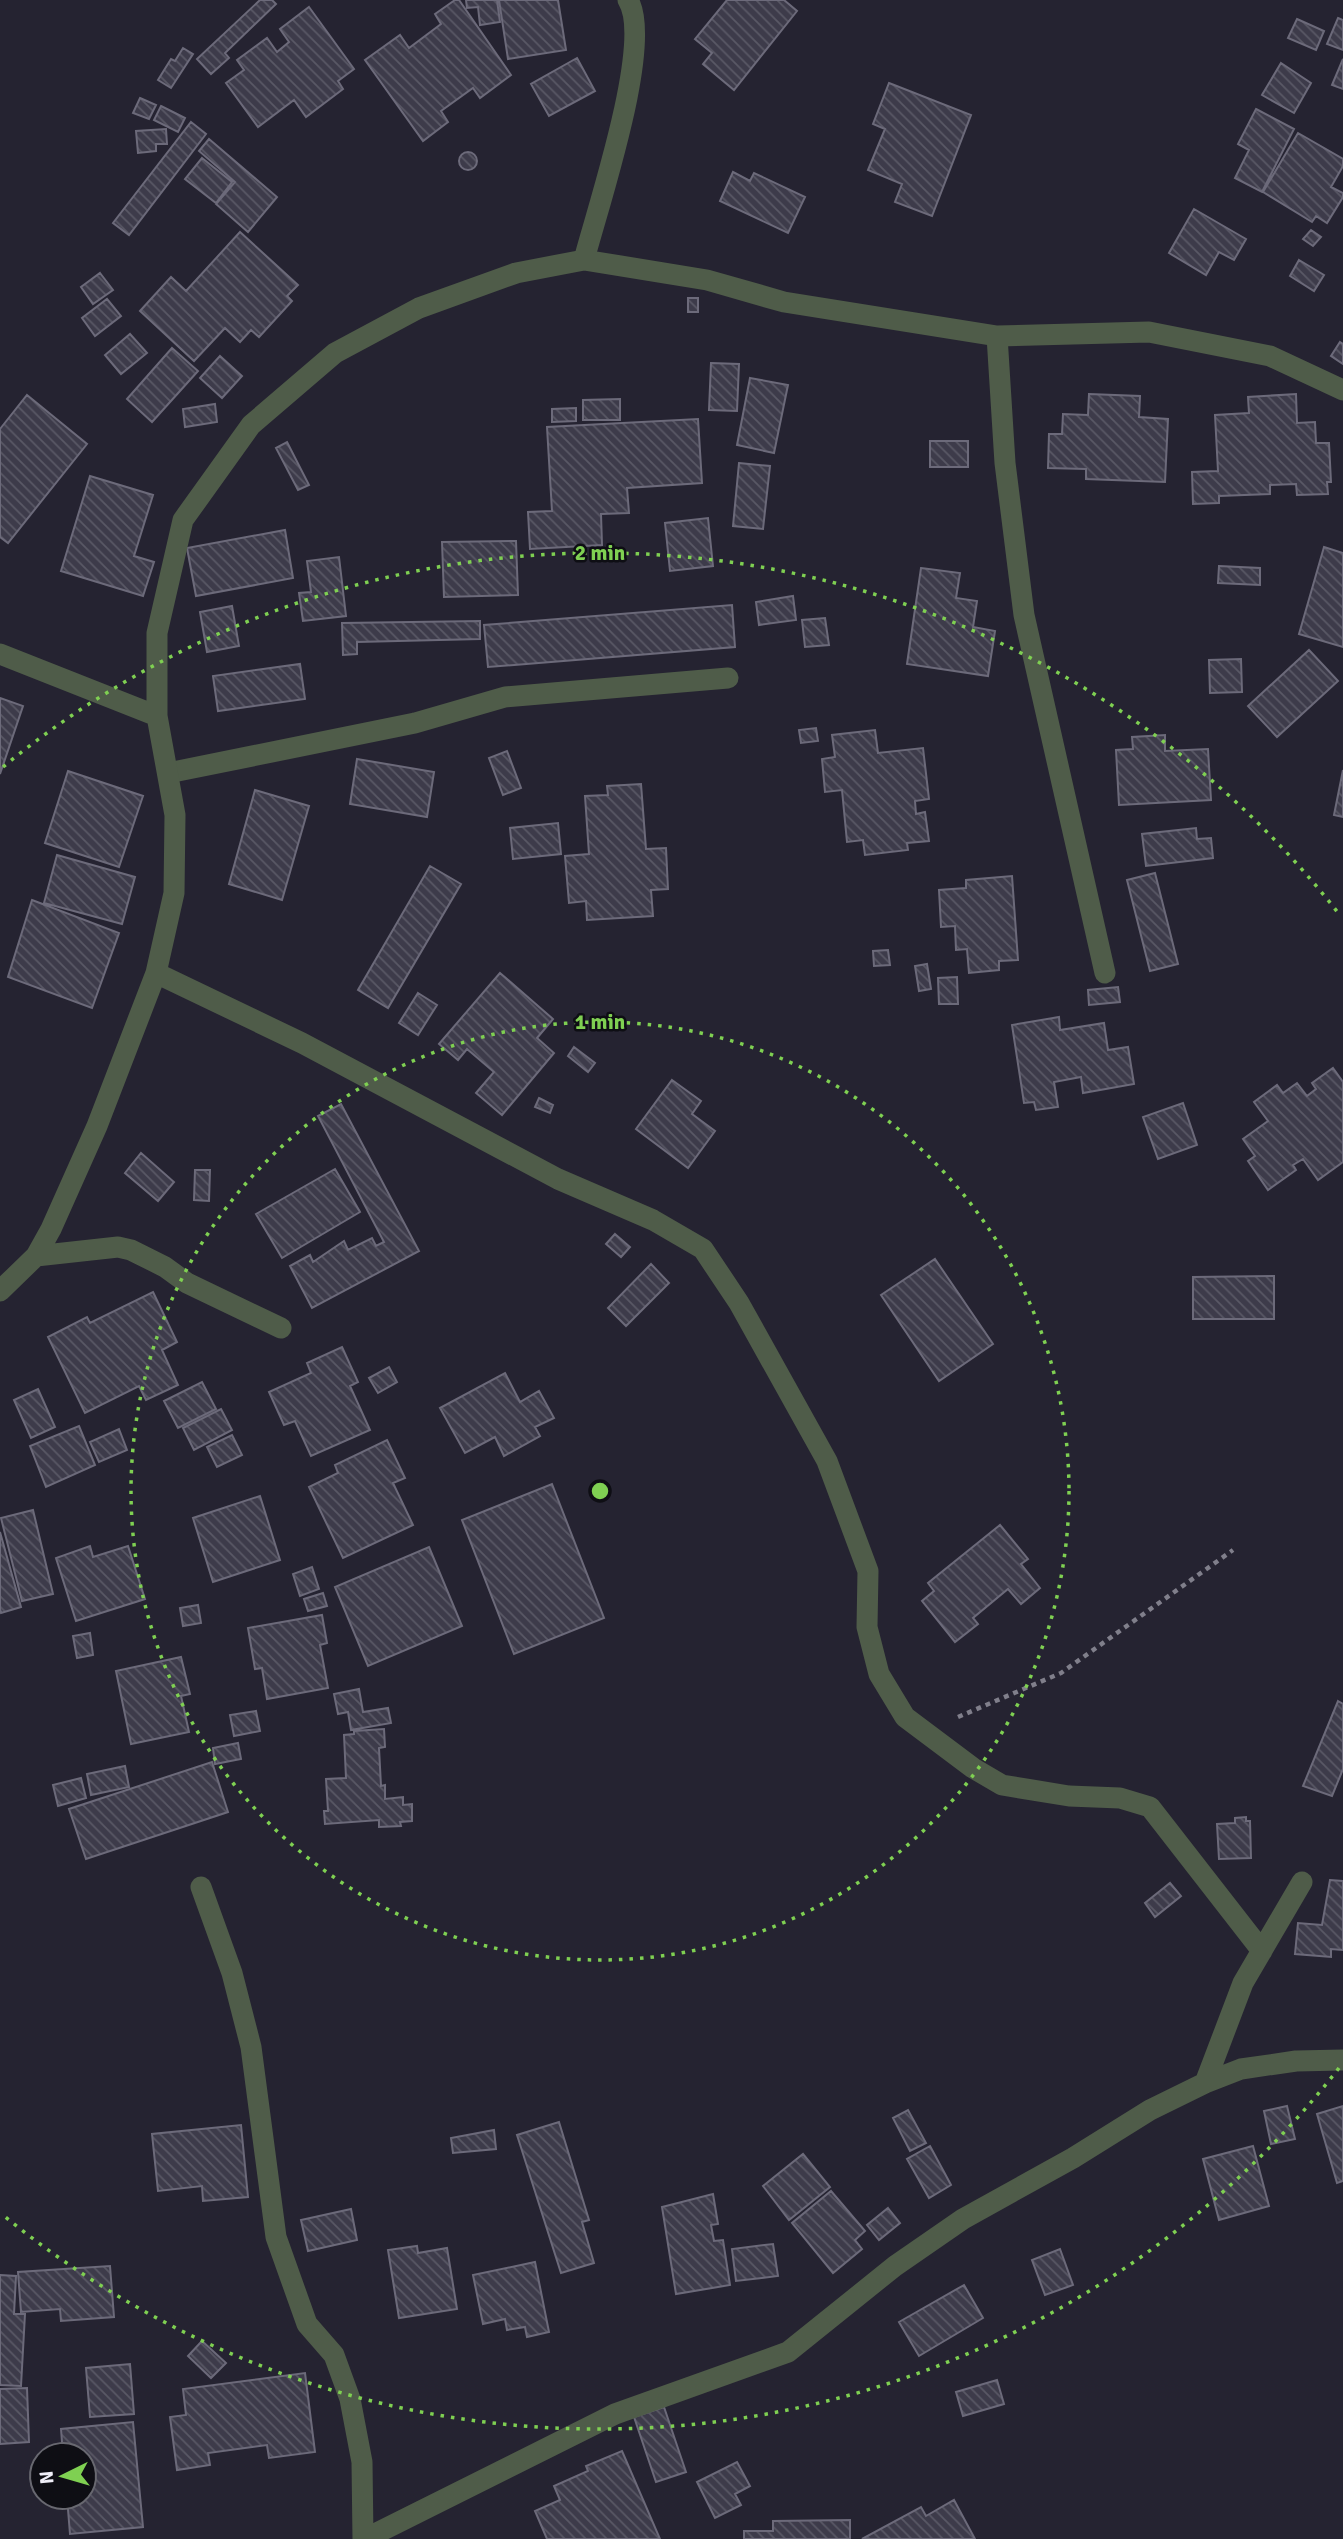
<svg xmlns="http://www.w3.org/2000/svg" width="1343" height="2539" viewBox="0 0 1343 2539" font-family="Signika,sans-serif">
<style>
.building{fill:url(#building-back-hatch);stroke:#6c6a7a;stroke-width:2}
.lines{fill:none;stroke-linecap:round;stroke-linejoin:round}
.path{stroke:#807f8b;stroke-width:4.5;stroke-dasharray:5 5;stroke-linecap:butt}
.lane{stroke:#4f5c49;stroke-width:21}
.street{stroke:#4f5c49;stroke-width:21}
.ring{fill:none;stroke:#7fd052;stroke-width:3.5;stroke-dasharray:3.5 7}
.centre{fill:#7fd052;stroke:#0e0e14;stroke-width:3.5}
.ring-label{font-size:21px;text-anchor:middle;font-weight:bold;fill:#7fd052;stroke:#0e0e14;stroke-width:5;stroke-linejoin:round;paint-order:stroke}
</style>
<defs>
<pattern id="building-back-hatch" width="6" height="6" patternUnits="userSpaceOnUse" patternTransform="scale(1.75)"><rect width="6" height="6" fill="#3d3b4a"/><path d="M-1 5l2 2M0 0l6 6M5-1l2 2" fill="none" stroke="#595865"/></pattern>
</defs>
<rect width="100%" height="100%" fill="#252331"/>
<path class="building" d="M260 0H272L276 4 225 53 229 58 211 74 197 59Z
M455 0H459L511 75 480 98 473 88 441 111 448 122 423 141 365 60 400 35 409 48 441 24 435 14Z
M466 0H497L500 22 480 25 478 7 467 8Z
M499 0H558L566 50 508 59Z
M727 0H784L797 11 734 90 703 64 712 53 695 39Z
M309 7 354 69 338 81 343 89 306 117 294 100 258 127 226 83 244 70 237 60 267 38 277 52 289 42 280 29Z
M1338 18 1343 20V50L1327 44Z
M1297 19 1324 31 1316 50 1288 38Z
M183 48 193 54 171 88 158 80 171 59 175 61Z
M577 58 595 91 549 116 531 84Z
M1343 59V89L1332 85Z
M1281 63 1311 83 1294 113 1262 95Z
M889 83 971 115 932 216 895 202 902 184 868 170 885 129 873 124Z
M140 98 156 105 149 119 133 113Z
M161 106 185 118 178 132 154 120Z
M1256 109 1294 129 1262 192 1235 178 1249 150 1238 144Z
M191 122 206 134 129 235 113 223Z
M166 129 167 144H156V151L138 153 136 131Z
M1298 133 1343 159V166L1331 187 1343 193V197L1327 223 1316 216 1312 222 1263 192Z
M209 139 277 197 248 232 216 204 235 182 199 151Z
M459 161a9 9 0 1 1 18 0a9 9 0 1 1-18 0Z
M202 158 232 182 216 203 185 179Z
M733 172 750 181 754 173 805 197 788 233 720 201Z
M1194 209 1246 239 1234 260 1219 252 1206 275 1169 253Z
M1311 230 1321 237 1313 246 1303 239Z
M240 232 298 285 287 296 292 301 259 337 251 330 240 342 225 328 194 361 140 311 171 277 186 291Z
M1299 260 1324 275 1314 291 1290 276Z
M100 273 113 290 93 304 81 287Z
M688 298H698V312H688Z
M107 299 121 316 95 336 82 318Z
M130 334 147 353 121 374 105 355Z
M1340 342 1343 344V364L1331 356Z
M172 348 198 371 152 422 127 399Z
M220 356 242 376 222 398 200 378Z
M711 363 739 364 737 411 709 410Z
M750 378 788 385 774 453 737 445Z
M1089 394 1140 396 1139 417 1168 419 1165 482 1086 479V469L1048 468 1049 434H1062L1063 414 1088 415Z
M1296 394 1297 423 1315 422 1316 443H1329L1331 482H1327L1328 494 1297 495 1296 484 1270 485V494L1219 496V503L1193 504 1192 472 1218 471 1215 415 1249 413 1248 397Z
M27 395 87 444 8 543 0 537V429Z
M620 399V420H583V400Z
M215 404 217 422 185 427 183 409Z
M576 408V421L552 422V409Z
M698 419 702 483 627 488 629 513 601 514 602 545 530 549 528 512 552 511 547 427Z
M930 441H968V467H930Z
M287 442 309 485 298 490 276 448Z
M739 463 770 466 763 529 733 526Z
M90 476 153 495 134 556 154 562 143 596 61 571Z
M708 518 713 566 670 571 665 523Z
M285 530 293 578 196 596 187 548Z
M516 541 518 595 444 597 442 542Z
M1324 547 1343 553V647L1299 634Z
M339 557 346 616 303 621 299 593 311 592 307 561Z
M1219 566 1260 568V585L1218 583Z
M921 568 960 573 956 598 977 601 973 627 995 631 988 676 907 664Z
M793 596 796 620 759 625 756 602Z
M732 605 735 647 488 667 484 625Z
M232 606 239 646 207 652 200 612Z
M825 618 829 645 805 647 802 620Z
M480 621V639L357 642V654L343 655 342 623Z
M1309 650 1338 681 1277 737 1248 706Z
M1241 659 1242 692 1210 693 1209 660Z
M300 664 305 699 218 711 213 676Z
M0 698 23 706 0 774Z
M816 728 818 741 801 743 799 730Z
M875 730 878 753 923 748 929 799 915 801 916 814 925 812 929 841 907 843 908 850 865 855 863 840 847 842 842 790 825 792 822 759 835 757 832 735Z
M1165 735V751L1208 749 1211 800 1119 805 1116 750 1133 749 1132 737Z
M507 751 521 788 503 795 489 758Z
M357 759 434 772 427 817 350 804Z
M1343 770V817L1334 815Z
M68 771 143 796 119 867 45 843Z
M641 784 646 849 666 848 668 889 651 890 653 916 587 920 586 901 569 903 565 856 589 854 585 796 608 795 607 786Z
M255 790 309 806 282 900 229 884Z
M558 823 561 854 513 859 510 828Z
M1196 828 1197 839 1211 838 1213 858 1146 866 1142 834Z
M57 855 135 877 122 924 44 903Z
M430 866 461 884 388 1008 358 990Z
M1155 873 1178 964 1150 971 1127 880Z
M1012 876 1018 960 999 961V970L969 973 967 949 956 950 955 926 941 927 939 890 966 888V880Z
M32 900 119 933 92 1008 8 977Z
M888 950 890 965 874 966 873 951Z
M927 964 931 989 919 991 915 966Z
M500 973 553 1019 537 1038 554 1053 502 1115 476 1093 494 1072 467 1049 458 1060 439 1044Z
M957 977 958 1004H939L938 978Z
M1118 987 1120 1002 1089 1005 1088 990Z
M418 993 437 1005 418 1035 399 1023Z
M1059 1017 1060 1030 1104 1023 1108 1050 1128 1047 1134 1084 1083 1093 1081 1077 1054 1082 1058 1107 1036 1110 1034 1102 1024 1103 1012 1025Z
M574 1047 595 1063 588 1072 568 1056Z
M1333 1068 1343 1082V1162L1318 1180 1303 1159 1293 1165 1296 1170 1268 1190 1248 1161 1255 1156 1243 1139 1268 1121 1254 1102 1277 1085 1283 1093 1297 1083 1307 1096 1316 1089 1312 1083Z
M672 1080 701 1101 692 1114 715 1131 688 1168 636 1129Z
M539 1098 553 1105 550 1113 535 1107Z
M1183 1103 1197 1145 1158 1159 1143 1117Z
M341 1104 419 1251 312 1308 290 1266 310 1255 313 1262 344 1241 348 1250 372 1238 376 1246 384 1242 318 1116Z
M141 1153 174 1182 158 1201 125 1173Z
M335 1169 360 1212 282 1258 256 1214Z
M195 1170H210L209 1201 194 1200Z
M615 1234 630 1247 621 1257 606 1244Z
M935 1259 993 1344 939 1381 881 1295Z
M651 1264 669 1283 626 1326 608 1308Z
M1274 1276V1319H1193V1277Z
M153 1292 177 1342 162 1350 178 1385 146 1400 139 1386 85 1413 48 1337 87 1317 90 1323Z
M342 1347 358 1382 350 1386 370 1430 311 1456 295 1421 284 1425 269 1392 311 1373 307 1363Z
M389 1367 397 1382 378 1393 369 1378Z
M505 1373 520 1402 539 1391 554 1418 535 1427 540 1436 504 1456 495 1437 465 1453 440 1408Z
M202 1382 216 1409 178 1428 164 1401Z
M38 1389 55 1427 31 1438 14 1400Z
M221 1409 232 1430 194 1450 183 1428Z
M79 1426 95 1465 46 1487 30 1446Z
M119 1429 127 1450 99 1462 90 1442Z
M232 1435 242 1455 217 1467 207 1447Z
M387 1440 405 1478 393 1483 413 1525 343 1558 309 1487 338 1473 335 1465Z
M552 1484 604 1618 514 1654 462 1520Z
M260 1496 280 1560 213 1582 193 1518Z
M33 1510 53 1594 22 1601 1 1518Z
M1000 1525 1028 1559 1021 1564 1040 1588 1021 1604 1008 1589 973 1618 978 1624 955 1642 922 1601 934 1591 928 1583Z
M0 1532 21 1607 1 1613 0 1609Z
M90 1546 93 1557 128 1546 145 1599 76 1621 56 1558Z
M429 1547 462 1626 368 1666 335 1587Z
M312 1567 319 1589 300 1596 293 1574Z
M323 1593 327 1606 308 1611 304 1599Z
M198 1605 201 1623 183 1626 180 1608Z
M322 1615 327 1643 320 1645 328 1688 267 1699 262 1668 255 1669 248 1628Z
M90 1633 93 1655 77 1658 73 1636Z
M181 1657 190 1694 181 1696 189 1732 131 1744 116 1671Z
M359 1689 363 1712 388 1708 391 1723 351 1730 348 1712 338 1714 334 1694Z
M1338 1701 1343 1704V1769L1332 1796 1303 1786Z
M256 1711 260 1731 234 1736 230 1715Z
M384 1729 385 1747 379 1748 381 1786 385 1785V1799L403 1797V1805L412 1804V1821L400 1822 401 1826 379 1827V1820L325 1824 324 1811H328L326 1779 346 1778 344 1735 354 1734V1731Z
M238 1743 241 1759 215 1764 213 1748Z
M212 1762 228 1812 86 1859 69 1809Z
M125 1766 129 1787 91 1795 87 1774Z
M81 1778 86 1798 58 1806 53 1785Z
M1246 1817V1821H1250L1251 1858 1219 1859 1217 1824 1235 1823V1818Z
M1330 1880 1343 1881V1950L1331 1949V1957L1295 1954 1298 1923 1322 1925Z
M1170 1883 1181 1896 1155 1917 1145 1903Z
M1287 2106 1295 2139 1271 2144 1264 2111Z
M1343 2106V2181L1337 2183 1317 2114Z
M908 2110 926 2143 910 2151 893 2118Z
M559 2122 589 2220 582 2222 594 2263 561 2273 517 2135Z
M241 2125 248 2197 203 2201 202 2186 158 2191 152 2134Z
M494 2130 496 2149 453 2153 451 2138Z
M930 2146 951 2185 929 2198 907 2159Z
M1253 2146 1269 2206 1219 2220 1203 2159Z
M803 2154 830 2187 789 2220 763 2186Z
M831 2191 865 2231 855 2240 862 2249 833 2273 792 2223Z
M713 2194 718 2224 711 2225 714 2241 723 2240 730 2285 676 2294 662 2207Z
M888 2208 900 2223 879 2240 867 2225Z
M351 2209 357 2240 308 2251 301 2220Z
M773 2244 778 2276 736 2281 732 2249Z
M417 2246 418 2253 447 2248 457 2309 399 2318 388 2250Z
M1060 2249 1073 2285 1045 2295 1032 2260Z
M535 2262 549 2332 527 2337 525 2327 507 2330 505 2319 483 2324 473 2275Z
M110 2266 114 2317 61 2321 60 2309 21 2312 18 2272Z
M0 2275 16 2276 14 2314H25L21 2386 0 2385Z
M964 2285 983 2318 919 2356 899 2322Z
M202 2341 226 2363 211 2378 188 2356Z
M130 2364 134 2414 90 2417 86 2368Z
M305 2373 315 2452 269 2458 267 2445 208 2453 210 2465 177 2470 170 2417 186 2415 183 2389Z
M997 2380 1004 2404 963 2416 956 2392Z
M27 2388 29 2442 0 2444V2389Z
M664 2407 686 2472 656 2482 634 2417Z
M133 2422 143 2527 70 2534 67 2497H84V2455H63L61 2429Z
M622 2451 660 2539H547L535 2511 560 2500 554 2486 588 2471 586 2466Z
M737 2462 750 2486 735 2494 741 2505 715 2518 697 2482Z
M954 2500 975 2539H862L921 2507 926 2516Z
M850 2520V2539H744V2531H773V2521Z"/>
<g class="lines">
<path class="path" d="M958 1717 1061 1673 1233 1550"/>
<path class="lane" d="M168 773 415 723 505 697 728 678"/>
<path class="street" d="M584 260C597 209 654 42 628 0
M997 336 1005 463 1024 615 1105 973
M0 654 157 716
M156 973 302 1043 558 1179 653 1220 703 1249 739 1303 827 1461 868 1571 867 1627 879 1674 905 1717 973 1768 1002 1785 1069 1796 1120 1798 1150 1807 1262 1951
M36 1256 118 1247 131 1250 165 1267 187 1283 281 1328
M0 1291 36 1256 51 1229 97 1126 156 973 174 893 175 815 157 716V633L183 520 251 425 335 353 419 308 516 273 584 260 707 280 784 302 997 336 1149 332 1270 356 1343 390
M201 1887 232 1973 251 2047 276 2237 307 2324 334 2355 350 2399 362 2462 363 2539
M1205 2083 1243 1983 1302 1882
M365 2539 615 2414 788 2352 895 2266 963 2219 1073 2158 1150 2110 1205 2083 1241 2069 1296 2061 1343 2060"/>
</g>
<g class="ring">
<circle cx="600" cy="1491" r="469"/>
<path d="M1339 2068A938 938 0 0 1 3 2215M3 767A938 938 0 0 1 1339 914"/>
</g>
<circle cx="600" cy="1491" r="10" class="centre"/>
<g class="ring-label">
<text x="600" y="560">2 min</text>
<text x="600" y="1029">1 min</text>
</g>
<g transform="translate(63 2476) rotate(265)"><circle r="33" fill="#0e0e14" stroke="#686870" stroke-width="2"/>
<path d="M0-5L12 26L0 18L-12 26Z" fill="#7fd052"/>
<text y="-10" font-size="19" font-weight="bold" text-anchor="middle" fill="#f0eff9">N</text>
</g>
</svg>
